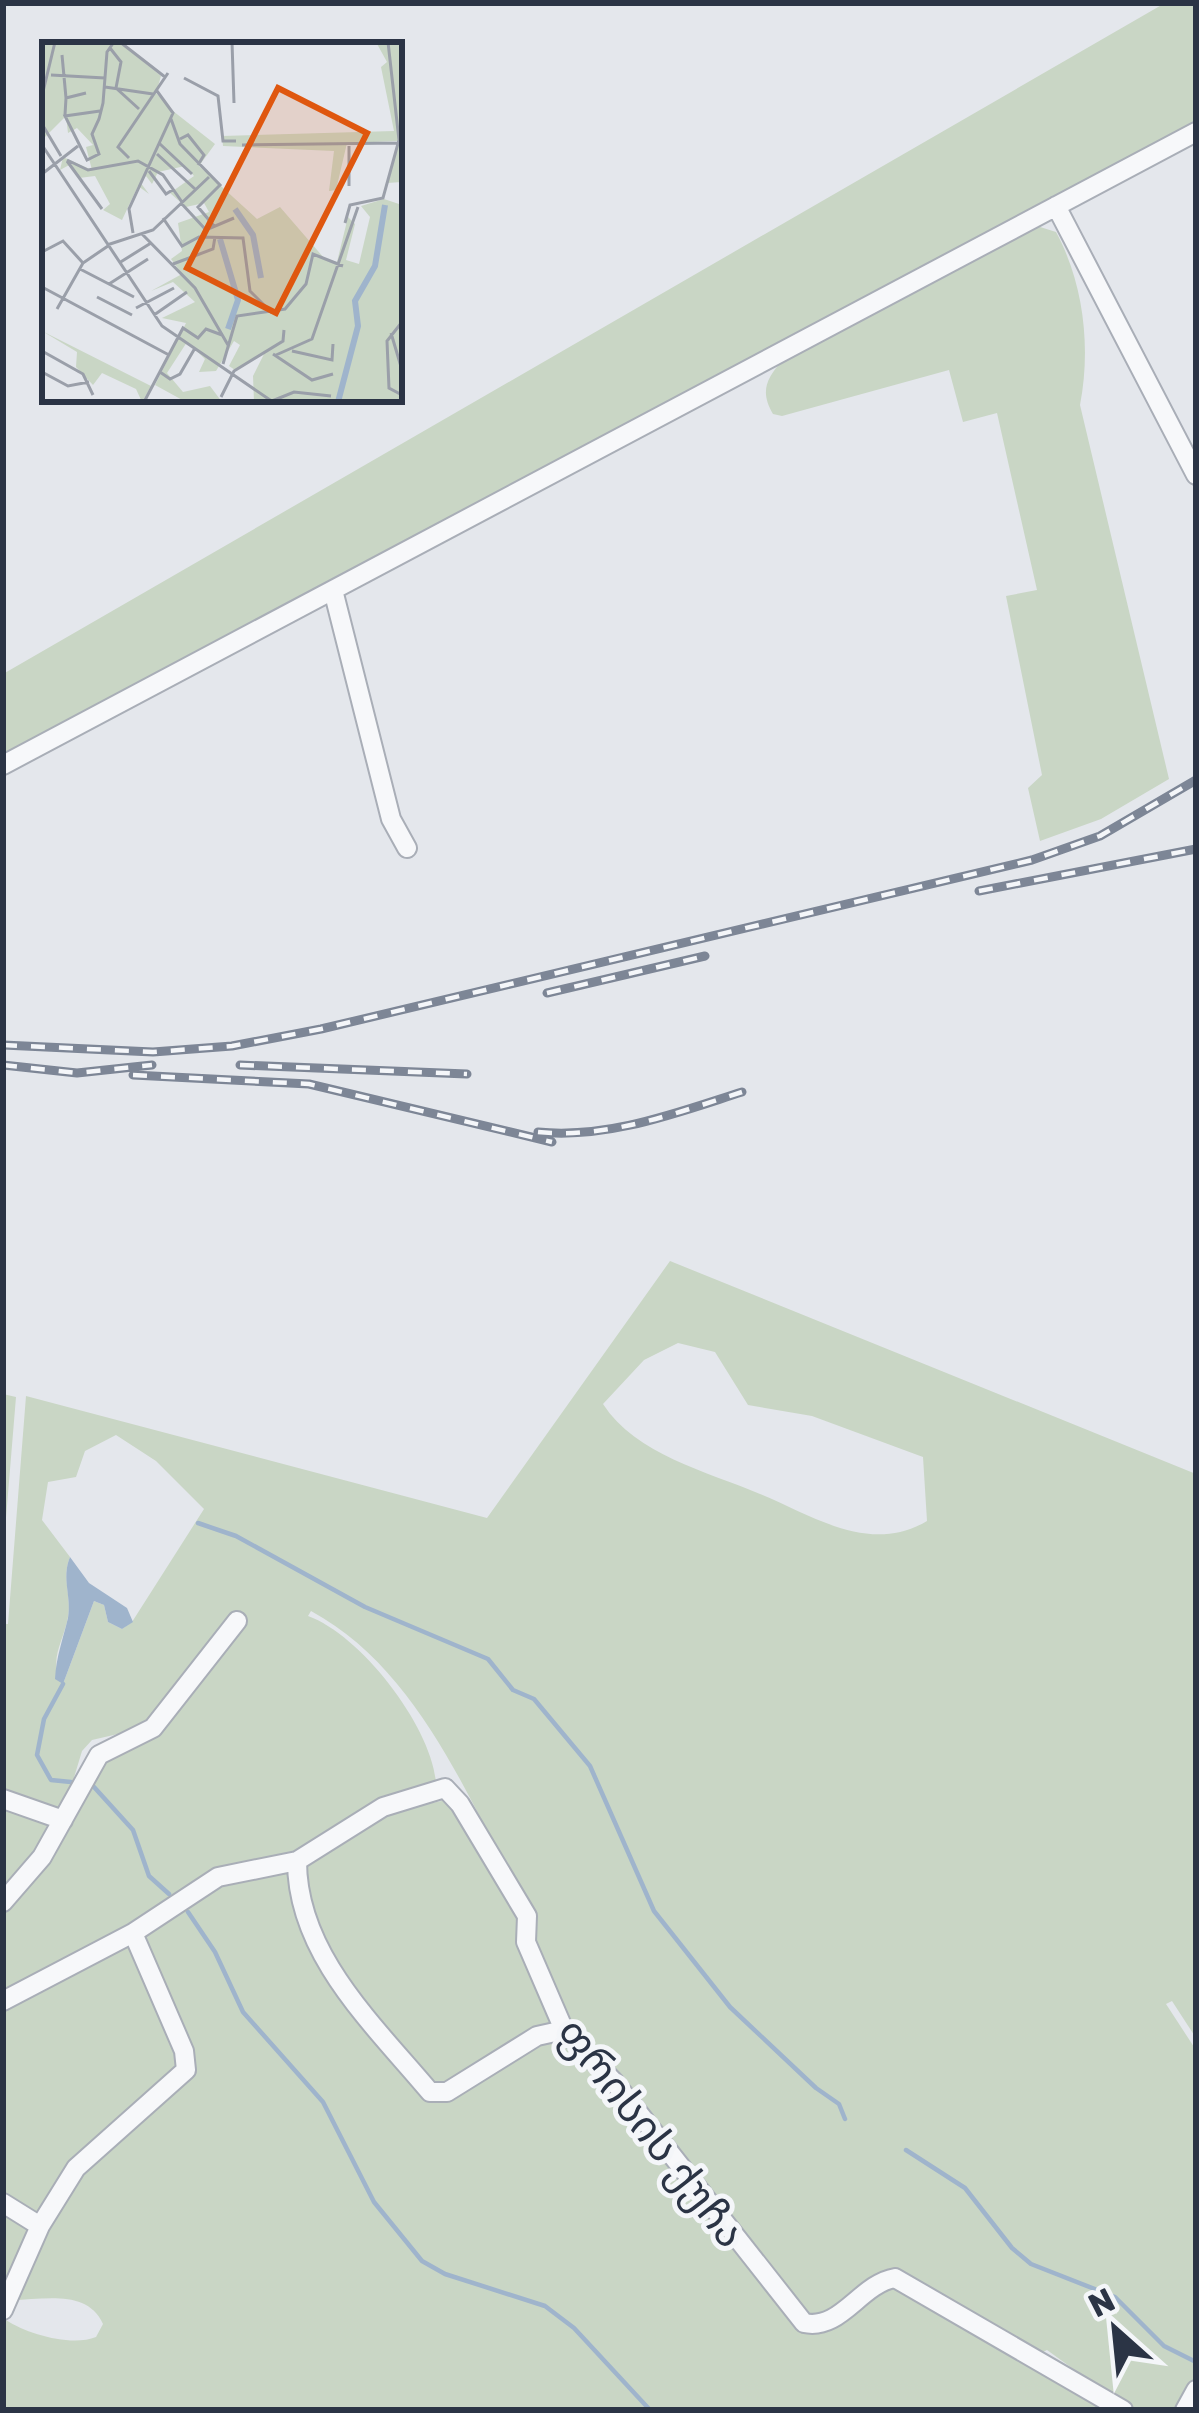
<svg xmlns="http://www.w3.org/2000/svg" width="1199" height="2413" viewBox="0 0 1199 2413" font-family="Rubik,'Noto Sans Georgian',sans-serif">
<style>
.green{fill:#c9d6c5;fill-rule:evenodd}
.water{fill:#9fb4cc}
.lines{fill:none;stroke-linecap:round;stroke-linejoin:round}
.stream{stroke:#9fb4cc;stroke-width:4.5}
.minor-casing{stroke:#a9aeb7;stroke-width:22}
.minor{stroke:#f7f8fa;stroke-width:18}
.rail-casing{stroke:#7d8696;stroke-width:9}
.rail{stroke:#f4f6f9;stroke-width:4.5;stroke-dasharray:14;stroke-linecap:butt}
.labels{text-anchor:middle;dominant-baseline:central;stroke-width:10;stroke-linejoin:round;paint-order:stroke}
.street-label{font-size:42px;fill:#2b3445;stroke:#f4f6f9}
.inset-river{fill:none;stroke:#9fb4cc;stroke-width:6}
.inset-road{fill:none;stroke:#9a9fa9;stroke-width:3}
.view{fill:#df570f;fill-opacity:0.15;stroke:#df570f;stroke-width:6}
.inset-edge{fill:none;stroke:#2b3445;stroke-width:6}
</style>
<rect width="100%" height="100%" fill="#e4e7ec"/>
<path class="green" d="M1165 3H1196V121L3 757V674Z
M1037 226 1056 232C1084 284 1091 348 1080 405L1169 779 1101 819 1040 841 1028 788 1042 775 1006 596 1037 590 997 413 963 422 949 370 782 416 773 414C760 392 766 379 782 361Z
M670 1261 1196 1474V2038L1172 2001 1166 2004 1196 2050V2382L1178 2410H1130L1047 2350 1039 2354 901 2274 831 2315 811 2318 566 2027 529 1940 530 1913C471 1807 422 1671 311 1611L308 1616C361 1635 431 1726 436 1782L291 1855 262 1860 3 1996V1908C47 1873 56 1822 90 1779 112 1752 145 1743 170 1719 198 1693 220 1654 242 1623L148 1727 92 1740 82 1751 63 1814 6 1794 3 1624H8L26 1396 487 1518ZM678 1343 715 1352 748 1405 812 1416 923 1457 927 1521C870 1555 813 1516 760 1494 706 1471 636 1455 603 1404L644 1360ZM116 1435 156 1461 204 1509 132 1622 122 1629 108 1622 104 1605 94 1601 63 1684C47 1661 64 1641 68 1617 72 1596 61 1578 70 1557L42 1520 48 1482 76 1477 85 1451Z
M3 1394 16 1397 3 1554Z
M446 1800 522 1912 556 2026 455 2083 431 2085C375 2019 304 1954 306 1862L376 1815Z
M3 1801 51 1816V1831L3 1896Z
M287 1867 327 1982 425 2095 556 2036 613 2083 799 2326 890 2280 1112 2410H3L6 2320C27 2334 72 2347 96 2337L103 2324C87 2289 45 2300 11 2300L45 2227 83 2168 188 2082 193 2068 143 1938 145 1929 218 1882Z
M127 1941 181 2067 35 2217 3 2197V2007Z
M3 2213 30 2229 3 2301Z"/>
<path class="water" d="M70 1557 89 1583 127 1608 133 1622 122 1629 108 1622 104 1605 94 1601 63 1684 55 1679C56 1657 63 1639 68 1618 72 1597 61 1578 70 1557Z"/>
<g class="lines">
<path class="stream" d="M198 1523 236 1536 365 1607 488 1659 513 1690 534 1699 590 1766 654 1911 730 2007 816 2088 839 2104 845 2119
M63 1684 44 1719 37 1755 51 1780 71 1782
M94 1787 133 1830 149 1876 169 1894
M188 1912 215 1952 243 2012 323 2102 374 2202 422 2261 445 2274 545 2306 574 2328 650 2410
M906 2150 965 2188 1012 2248 1031 2264 1115 2297 1164 2346 1196 2362"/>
<g class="minor-casing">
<path id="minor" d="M1056 206 1196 475
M333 590 391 819 407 848
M3 765 1196 132
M3 1799 63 1820
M297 1861C297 1954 373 2024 430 2092H447L537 2036 564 2030
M3 1902 42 1857 99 1755 153 1728 237 1621
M3 2001 133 1933 218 1877 297 1861 383 1807 445 1788 460 1804 527 1916 526 1942 564 2030 615 2083 804 2323C841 2331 860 2284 895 2278L1123 2410
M3 2203 40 2226
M3 2310 40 2226 76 2168 186 2070 184 2051 133 1933
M1185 2410 1196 2390"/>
</g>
<use href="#minor" class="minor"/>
<g class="rail-casing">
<path id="rail" d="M979 891 1196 849
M547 993 705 956
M3 1045 153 1052 232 1046 321 1029 1032 860 1100 836 1196 780
M3 1065 77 1073 152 1065
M240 1065 467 1074
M133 1075 309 1084 552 1142
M538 1132C608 1139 676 1113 742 1092"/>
</g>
<use href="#rail" class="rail"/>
</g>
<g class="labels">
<g class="street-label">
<text transform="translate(651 2133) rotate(52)">ფრისის ქუჩა</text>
</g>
</g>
<g transform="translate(42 42)">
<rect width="360" height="360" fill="#e4e7ec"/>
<path d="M0 0H77L119 34 114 51 131 69 173 102 157 124 215 177 238 165 282 216 295 220 306 175 313 182 304 218 317 222 328 175 319 164 342 157 360 163V360H212L211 334 223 310 193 328 187 324 198 303 192 299 174 329 157 330 163 317 145 300 125 331 141 350 168 344 180 360H144L113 343 144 281 120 276 153 260 131 240 109 249 140 232 129 217 140 209 136 181 167 170 162 161 144 165 128 151 152 134 143 124 116 130 110 142 104 134 98 140 107 152 96 144 80 178 61 168 68 162 53 134 37 136 29 122 18 128 21 115 50 128 44 105 51 103 35 86 26 91 24 74 0 98ZM334 0H360V140L345 141 357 99 305 101 294 148 287 149 292 109 181 104 180 94 352 89 339 25 345 20ZM0 289 109 344 100 360 94 347 60 331 51 343 34 325 35 310Z" fill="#c9d6c5"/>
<path class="inset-river" d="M193 167 211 193 219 236M178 197 196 258 186 287M296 360 316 284 313 259 333 224 343 163"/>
<path class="inset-road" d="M78 0 123 35M190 0 192 61M68 6 79 20 74 46 97 67M20 13 24 56M9 33 63 36M142 36 176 54 181 99H194M63 45 111 52M0 54 13 0M58 69 23 74 45 118 57 112 50 92 57 77 61 61 65 10 72 0M23 73 24 56 44 51M129 77 138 102 178 143 156 165 172 184M0 82 19 114M138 97 146 93 162 113 156 123M307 101V144M118 102 150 132M0 103 120 284 231 360M200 103 356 101M115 112 153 147M87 116 76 105 126 31M25 118 46 128 96 119 121 133 140 160M25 119 60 167M107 129 124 152 132 147M0 132 36 104M139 161 164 188 192 176M121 176 140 204 157 195 201 196 208 249 230 271M303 181 308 163 341 156 357 98 346 0M91 191 87 167 131 71 115 49M99 191 153 246 186 303M65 203 111 188 167 135M0 210 21 199 41 221M77 221 109 201M131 222 171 207 173 195M38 227 92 255M67 242 106 217M0 245 127 313M55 255 90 273M94 266 132 246M15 267 41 221 66 204M112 273 145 250M360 280 345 299 347 346 360 353M349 291 360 328M0 309 41 332 51 353M250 309 290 318 291 302M231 312 270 338 291 332M234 313 270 297 316 165M181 322 195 274 243 267 264 242 271 212 301 224M0 330 26 344 47 340M118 330 128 337 138 332 153 306M179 355 192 329 241 299 242 288M230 359 252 350 289 354M102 360 141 286 156 296 164 287 180 293"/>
<path class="view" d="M236 46 325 91 234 271 145 226Z"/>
<rect width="360" height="360" class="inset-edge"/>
</g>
<rect width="1199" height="2413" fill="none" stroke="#2b3445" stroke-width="12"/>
<g transform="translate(1115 2329) rotate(333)" stroke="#f4f6f9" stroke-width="9" paint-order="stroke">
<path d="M0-9L21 45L0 30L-21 45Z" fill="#2b3445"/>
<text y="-18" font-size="33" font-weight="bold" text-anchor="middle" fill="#2b3445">N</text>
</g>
</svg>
